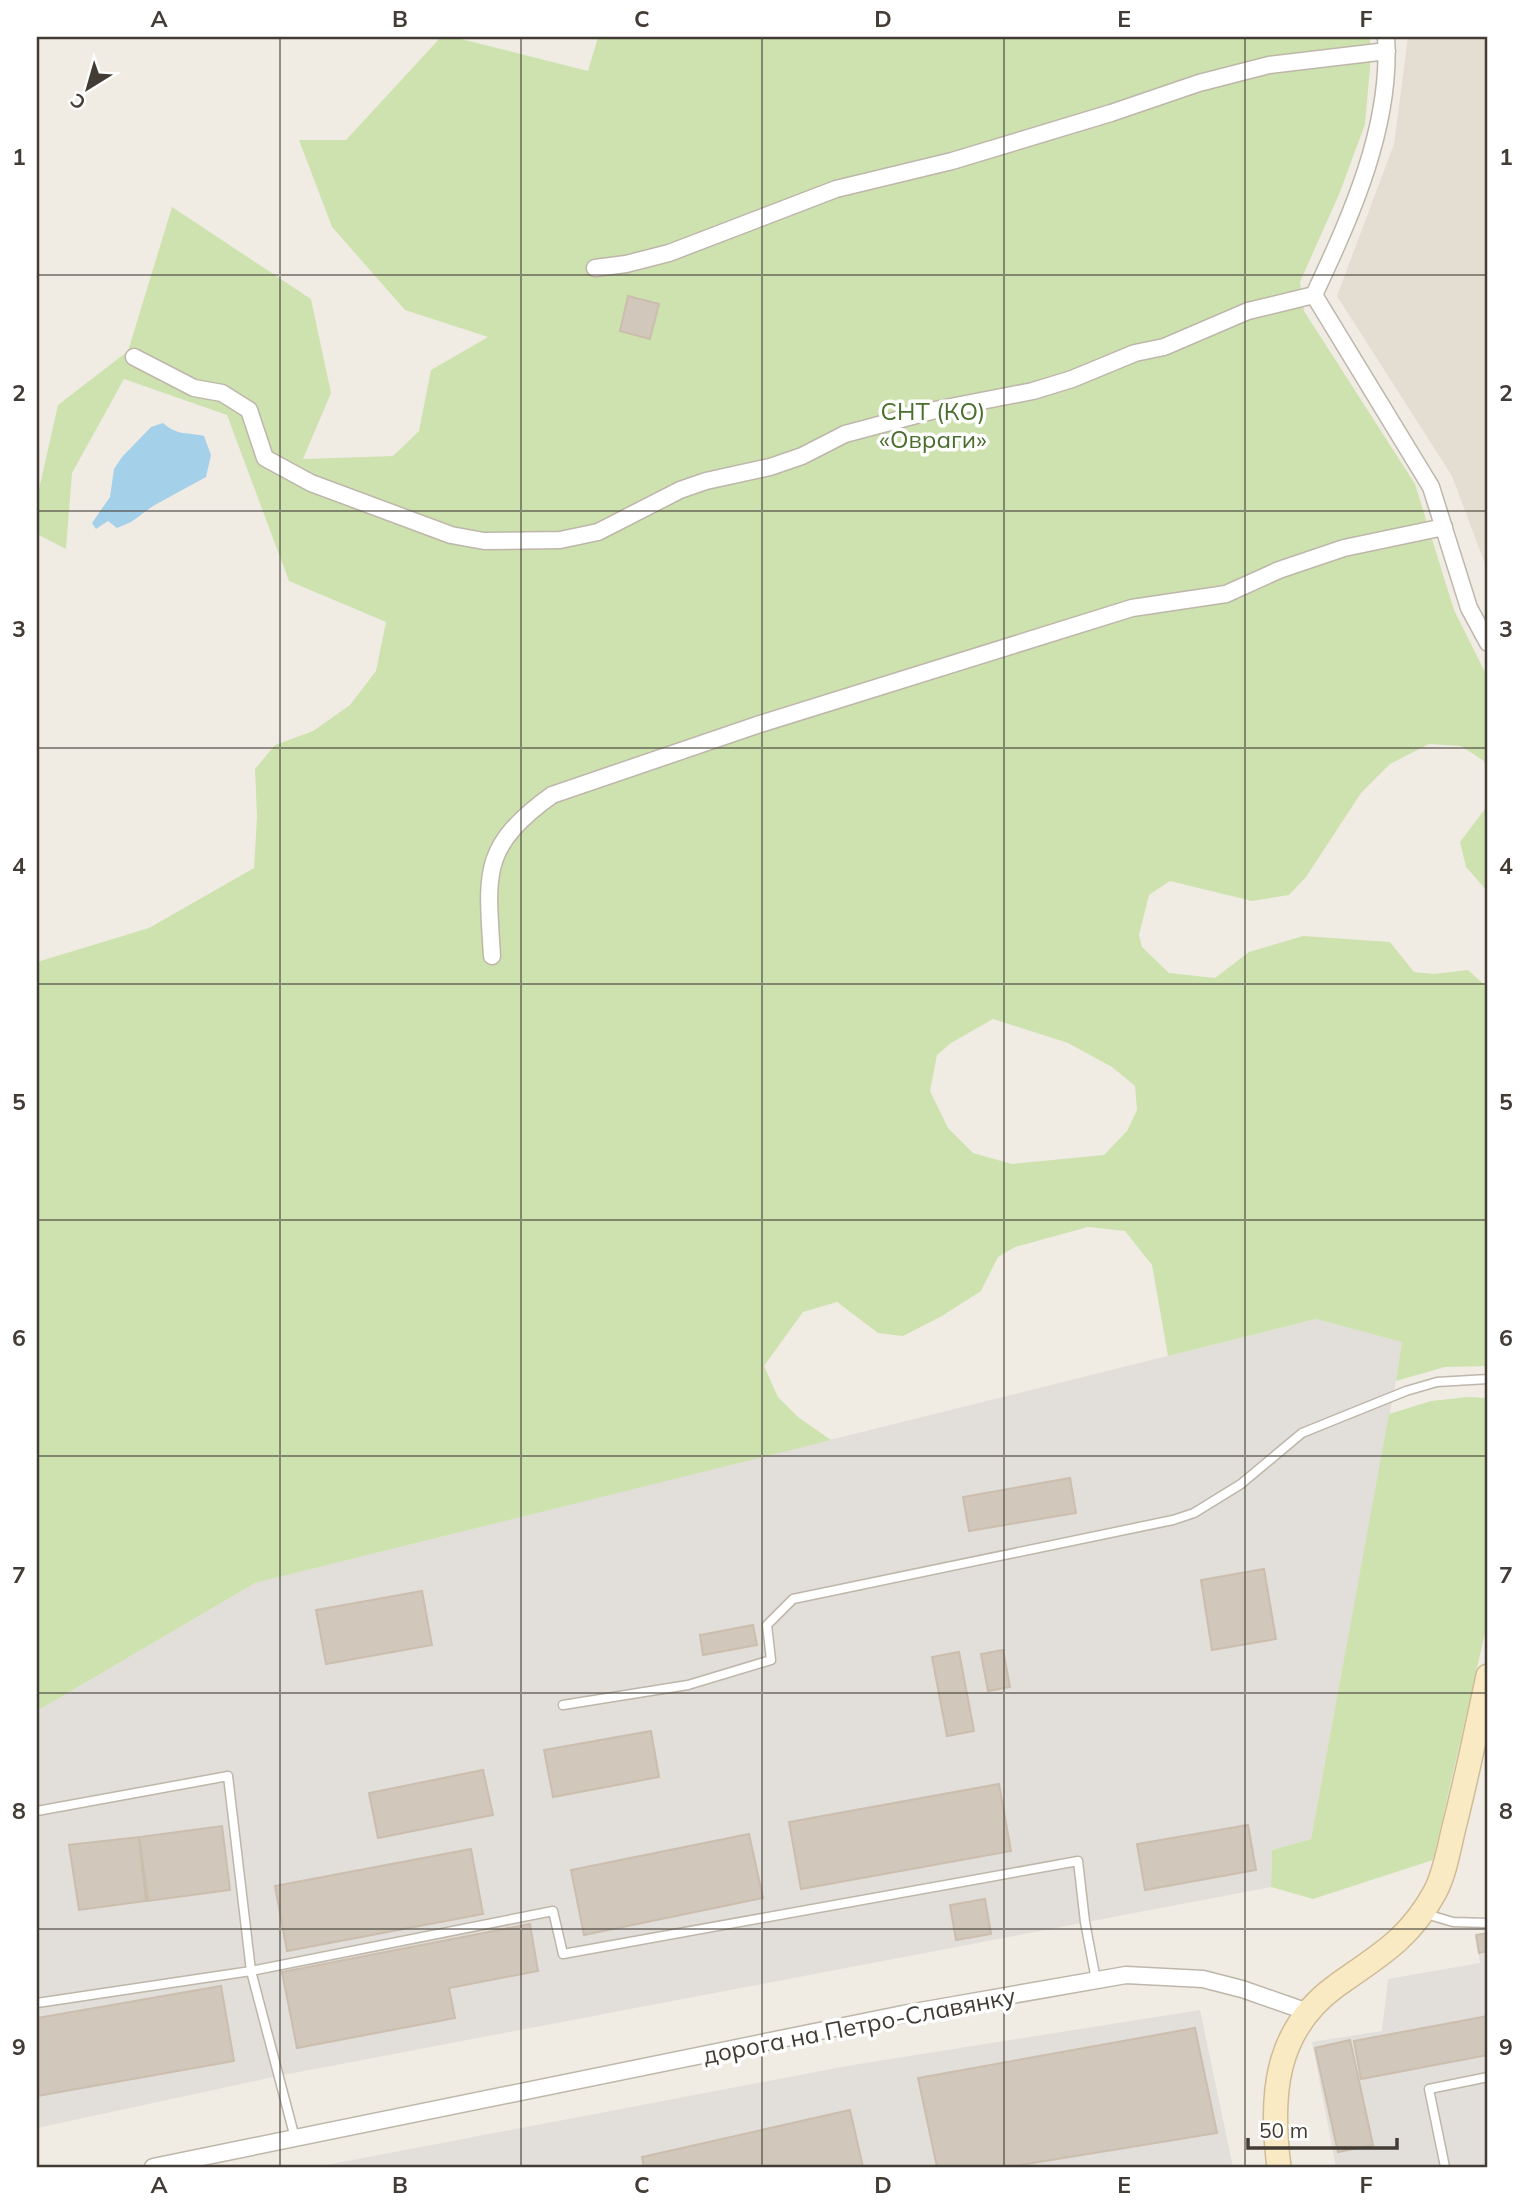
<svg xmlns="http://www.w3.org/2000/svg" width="1525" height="2204" viewBox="0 0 1525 2204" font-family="Mulish,sans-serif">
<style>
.residential{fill:#e4ddd2}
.industrial{fill:#e2ded9}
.green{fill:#cee2af;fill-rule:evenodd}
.water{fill:#a4d1e9}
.building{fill:#d1c7ba;stroke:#cbbeae;stroke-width:2}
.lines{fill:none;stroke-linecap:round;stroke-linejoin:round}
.lane-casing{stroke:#beb6aa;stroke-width:11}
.street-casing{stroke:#beb6aa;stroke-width:19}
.secondary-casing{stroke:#cdbc96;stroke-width:26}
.lane{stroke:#fff;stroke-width:8}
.street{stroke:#fff;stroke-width:16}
.secondary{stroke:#faeac4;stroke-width:23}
.grid{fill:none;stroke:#423c34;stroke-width:2;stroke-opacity:0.55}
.labels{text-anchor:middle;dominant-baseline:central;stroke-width:7;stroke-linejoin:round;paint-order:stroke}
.park-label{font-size:24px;fill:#496e2d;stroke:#fff}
.street-label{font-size:24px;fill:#423c34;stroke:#fff}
.neatline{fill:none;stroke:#423c34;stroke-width:2.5}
.grid-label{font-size:23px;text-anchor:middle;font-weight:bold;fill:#423c34}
</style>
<rect width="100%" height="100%" fill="#f0ece4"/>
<path class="residential" d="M1408 37H1488V572L1452 476 1337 296 1394 144Z"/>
<path class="industrial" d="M1316 1319 1403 1342 1311 1839 1272 1850 1271 1887 278 2076 37 2128V1711L255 1583Z
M1488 1933V2167H1336L1312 2042 1382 2031 1388 1979 1480 1963 1476 1935Z
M1200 2010 1233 2167H316L847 2066Z"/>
<path class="green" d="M441 37H453L588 71 598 37H1370V68L1365 124 1340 192 1300 282 1304 311 1415 484 1454 610 1488 678V775L1484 761 1461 746 1429 744 1390 764 1361 793 1306 877 1289 895 1252 901 1170 881 1149 895 1139 935 1142 947 1169 973 1215 978 1249 952 1303 936 1390 942 1414 972 1434 974 1468 970 1488 988V1366L1445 1367 1396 1381 1402 1342 1316 1319 1168 1356 1152 1265 1125 1231 1088 1227 1015 1247 998 1257 981 1291 942 1316 903 1336 878 1333 837 1302 803 1312 764 1366 778 1397 798 1417 831 1440 255 1583 37 1711V962L149 928 254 868 257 817 255 769 275 745 313 731 350 705 376 671 386 622 289 581 227 415 124 379 72 473 66 549 37 534V498L58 405 128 351 172 207 311 299 331 393 303 459 393 456 419 431 431 370 488 337 405 310 332 227 299 140H346ZM993 1019 1068 1043 1112 1067 1135 1086 1137 1110 1127 1131 1104 1155 1012 1164 973 1153 948 1128 930 1091 937 1055 951 1043Z
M1488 805V892L1466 867 1460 842Z
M1468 1397 1488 1398V1620L1433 1860 1313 1899 1271 1887 1272 1850 1311 1839 1389 1414 1431 1401Z"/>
<path class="water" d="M163 423C178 436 187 432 204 436L211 455 206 477 153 506 131 522 117 528 108 521 96 529 92 523 110 497 114 469 122 457 151 427Z"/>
<path class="building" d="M628 296 659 304 650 339 620 331Z
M1070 1478 1076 1513 969 1531 963 1497Z
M1264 1569 1276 1639 1212 1650 1201 1580Z
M422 1591 432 1645 326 1664 316 1610Z
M753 1625 757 1645 703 1655 700 1635Z
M1003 1650 1010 1687 988 1691 981 1654Z
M959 1652 974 1731 947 1736 932 1657Z
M651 1731 659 1777 553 1797 544 1750Z
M483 1770 493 1815 378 1838 369 1793Z
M999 1784 1011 1851 801 1889 789 1822Z
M1248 1825 1256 1870 1145 1890 1137 1844Z
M222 1826 230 1890 148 1901 139 1837Z
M749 1834 763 1898 584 1935 571 1870Z
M139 1837 146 1901 79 1910 69 1845Z
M471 1849 483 1914 287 1951 275 1886Z
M985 1899 991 1934 956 1940 950 1905Z
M530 1924 538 1971 449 1988 455 2018 297 2048 282 1972Z
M1488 1933V1951L1479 1953 1476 1935Z
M221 1986 234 2061 37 2096V2018Z
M1488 2016V2055L1361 2079 1354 2041Z
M1195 2028 1217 2133 1009 2167H937L918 2078Z
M1350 2040 1373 2145 1338 2152 1315 2048Z
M850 2110 863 2167H644L642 2157Z"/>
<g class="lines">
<g class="lane-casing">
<path id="lane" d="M563 1705 688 1685 771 1660 767 1625 793 1599 1173 1520 1194 1513 1241 1484 1302 1433 1406 1391 1437 1382 1488 1379
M37 1811 228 1776 251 1971 295 2138
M1426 1914 1453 1922 1488 1923
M37 2003 251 1971 553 1911 563 1954 1078 1861 1085 1922 1096 1980
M1445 2167 1429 2089 1488 2077"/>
</g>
<g class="street-casing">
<path id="street" d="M1386 37C1392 126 1351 216 1314 295L1431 487 1469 608 1488 643
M595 268 626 264 669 253 836 189 952 161 1111 113 1199 83 1269 65 1387 51
M134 357 194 388 222 393 249 410 265 458 311 483 451 535 484 541 560 540 598 532 680 490 706 481 770 467 802 456 845 434 935 410 1033 391 1072 379 1135 353 1164 347 1248 311 1314 295
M492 956C487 874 480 847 552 795L757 725 1132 608 1226 594 1279 570 1344 548 1444 527
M153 2167 903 2014 1126 1975 1203 1979 1242 1989 1308 2012"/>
</g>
<g class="secondary-casing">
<path id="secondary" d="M1279 2167C1270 2097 1274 2031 1336 1986 1378 1956 1409 1940 1435 1892 1445 1873 1449 1848 1454 1827 1467 1777 1477 1726 1488 1676"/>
</g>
<use href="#lane" class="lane"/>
<use href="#street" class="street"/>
<use href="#secondary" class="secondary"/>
</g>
<path class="grid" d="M280 37V2167M521 37V2167M762 37V2167M1004 37V2167M1245 37V2167M37 275H1488M37 511H1488M37 748H1488M37 984H1488M37 1220H1488M37 1456H1488M37 1693H1488M37 1929H1488"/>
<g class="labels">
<g class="park-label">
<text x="933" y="411">СНТ (КО)<tspan x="933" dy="28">«Овраги»</tspan></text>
</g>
<g class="street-label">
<text transform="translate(859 2025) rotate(-11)">дорога на Петро-Славянку</text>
</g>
</g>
<rect width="1525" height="2204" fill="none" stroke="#ffffff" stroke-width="77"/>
<g transform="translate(88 88) rotate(217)" stroke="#ffffff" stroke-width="5" paint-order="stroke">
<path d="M0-5L12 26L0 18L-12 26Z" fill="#423c34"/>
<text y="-10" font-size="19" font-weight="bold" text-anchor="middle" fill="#423c34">С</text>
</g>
<path d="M1248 2138v10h149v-10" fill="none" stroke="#423c34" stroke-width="3.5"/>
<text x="1259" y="2138" font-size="21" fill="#423c34" stroke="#ffffff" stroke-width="5" paint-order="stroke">50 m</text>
<rect x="38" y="38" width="1448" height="2128" class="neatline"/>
<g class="grid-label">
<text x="159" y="27">A</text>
<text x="400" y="27">B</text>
<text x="642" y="27">C</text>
<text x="883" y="27">D</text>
<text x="1124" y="27">E</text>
<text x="1366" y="27">F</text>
<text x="19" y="165">1</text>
<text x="1506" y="165">1</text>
<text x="19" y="401">2</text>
<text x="1506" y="401">2</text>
<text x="19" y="637">3</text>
<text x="1506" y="637">3</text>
<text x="19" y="874">4</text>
<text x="1506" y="874">4</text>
<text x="19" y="1110">5</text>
<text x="1506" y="1110">5</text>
<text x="19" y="1346">6</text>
<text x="1506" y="1346">6</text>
<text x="19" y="1583">7</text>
<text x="1506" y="1583">7</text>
<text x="19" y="1819">8</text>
<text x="1506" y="1819">8</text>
<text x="19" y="2055">9</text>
<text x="1506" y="2055">9</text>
<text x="159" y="2193">A</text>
<text x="400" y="2193">B</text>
<text x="642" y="2193">C</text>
<text x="883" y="2193">D</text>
<text x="1124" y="2193">E</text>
<text x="1366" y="2193">F</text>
</g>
</svg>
